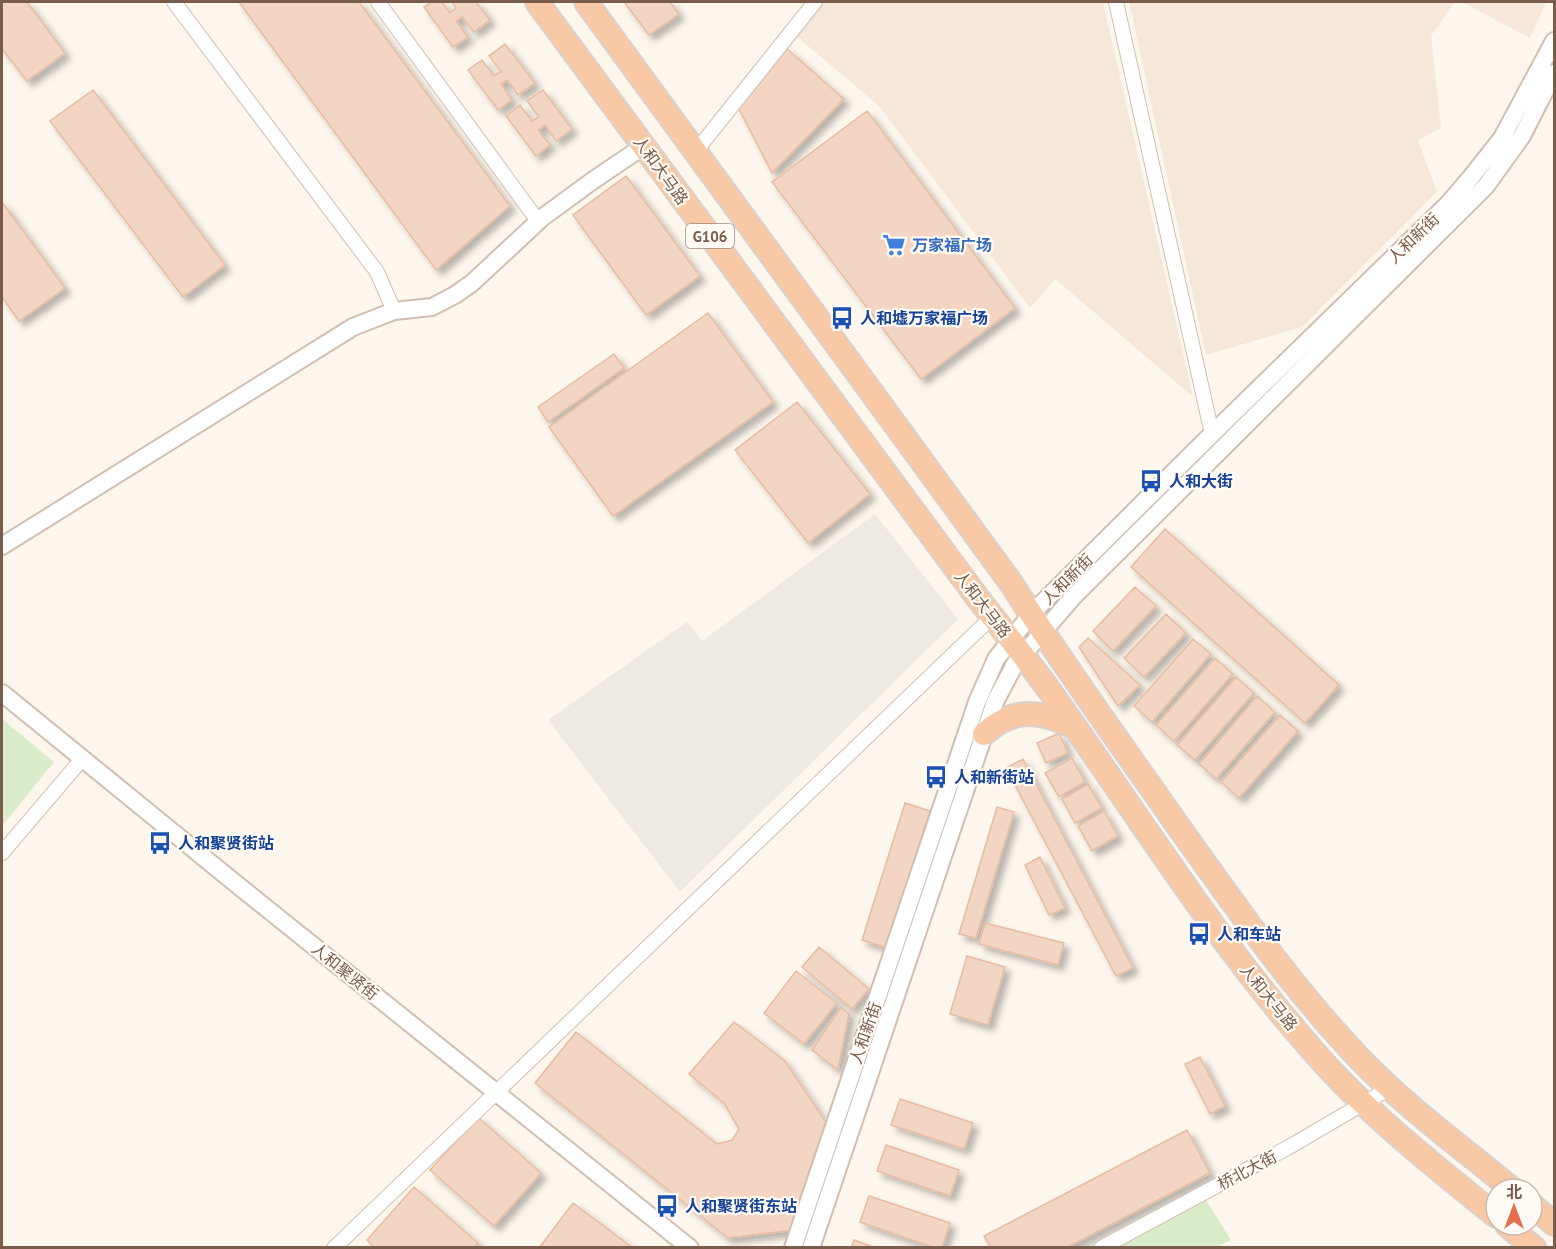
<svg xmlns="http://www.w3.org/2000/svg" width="1556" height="1249" viewBox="0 0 1556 1249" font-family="'PT Sans','Noto Sans SC',sans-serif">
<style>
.residential{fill:#f5e8da}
.industrial{fill:#efe9e4}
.green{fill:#d8ecc9}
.building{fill:#f3d5c3;stroke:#e6bba3;stroke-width:1.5;filter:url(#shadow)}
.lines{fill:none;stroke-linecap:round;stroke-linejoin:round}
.minor-casing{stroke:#d1beb0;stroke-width:16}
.tertiary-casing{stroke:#d1beb0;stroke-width:20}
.trunk-casing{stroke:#dad1cd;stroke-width:26}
.minor{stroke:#fff;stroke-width:14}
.tertiary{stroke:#fff;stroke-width:16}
.trunk{stroke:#f9c8a4;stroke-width:22}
.labels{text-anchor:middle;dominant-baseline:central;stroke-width:4.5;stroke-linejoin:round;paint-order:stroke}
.shield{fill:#fffaf3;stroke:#a28b7f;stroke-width:1.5}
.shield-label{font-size:15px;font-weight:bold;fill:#7a5c4d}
.street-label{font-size:16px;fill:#7a5c4d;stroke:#fffaf3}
.shop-label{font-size:16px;font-weight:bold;fill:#366cbe;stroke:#fffaf3;text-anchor:start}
.transit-label{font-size:16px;font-weight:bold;fill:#164399;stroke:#fffaf3;text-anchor:start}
</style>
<defs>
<filter id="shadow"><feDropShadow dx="5.5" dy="5.5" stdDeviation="3" flood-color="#0004"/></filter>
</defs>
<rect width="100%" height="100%" fill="#fdf6ec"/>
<path class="residential" d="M808 2H1103L1193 397 1055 279 1030 308 880 107 788 29Z
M1129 2H1455L1431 36 1441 128 1418 140 1437 192 1302 327 1206 355Z
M1462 2H1546L1530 38Z"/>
<path class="industrial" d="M875 514 958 619 680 892 548 720 687 622 702 641Z"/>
<path class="green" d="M2 719 54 762 2 826Z
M1206 1200 1231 1240 1217 1247H1117Z"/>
<path class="building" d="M2 2H27L65 53 27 81 2 49Z
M239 2H359L510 206 436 270Z
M432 2H442L450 13 456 8 452 2H476L490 20 474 32 462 17 456 21 468 37 453 47 424 7Z
M624 2H670L679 14 649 35Z
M505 44 535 83 518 95 507 80 501 84 512 100 498 110 468 70 482 60 494 76 501 71 489 56Z
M786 48 844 99 772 173 738 107Z
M93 90 225 265 183 297 50 121Z
M543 90 572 129 556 141 545 125 538 130 550 145 536 156 506 116 520 105 532 121 539 117 527 101Z
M867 111 1015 308 921 379 772 182Z
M626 176 700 276 646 315 573 215Z
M2 202 65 288 19 321 2 297Z
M708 313 773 402 613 516 549 427Z
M614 354 624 368 548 422 538 407Z
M797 402 870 494 808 543 735 450Z
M1165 529 1339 685 1305 723 1131 567Z
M1135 587 1156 606 1113 651 1093 631Z
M1166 614 1186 633 1144 677 1124 658Z
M1088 638 1140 685 1118 706 1079 647Z
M1193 639 1211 654 1152 722 1134 706Z
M1215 658 1233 674 1174 741 1156 725Z
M1236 677 1254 693 1195 760 1177 745Z
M1257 696 1275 712 1216 779 1199 764Z
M1280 715 1298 731 1239 798 1221 782Z
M1059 733 1068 753 1046 763 1037 743Z
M1072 758 1085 782 1059 797 1045 773Z
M1023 759 1133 968 1116 976 1006 768Z
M1088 784 1102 808 1075 823 1062 799Z
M905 803 930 811 887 948 862 940Z
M997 807 1014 812 976 938 959 934Z
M1104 811 1118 836 1092 851 1078 826Z
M1040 857 1065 908 1049 915 1025 865Z
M985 923 1064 943 1058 965 979 944Z
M819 947 869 989 852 1009 802 967Z
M967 956 1005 967 988 1025 950 1014Z
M796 971 837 1003 804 1044 764 1013Z
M841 1007 849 1014 838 1070 812 1050Z
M734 1022 784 1060 828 1125 794 1230 728 1238 535 1083 576 1032 717 1144 732 1140 739 1129 724 1103 689 1074Z
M1200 1057 1225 1106 1210 1114 1185 1064Z
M900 1099 973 1123 964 1149 891 1125Z
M478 1117 541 1173 494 1226 430 1170Z
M1187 1130 1210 1173 1066 1248H991L984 1236Z
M886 1145 959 1170 950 1196 877 1171Z
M414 1187 478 1243 473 1248H375L367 1240Z
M869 1196 950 1223 942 1248H935L860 1222Z
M573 1203 633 1248H539Z
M854 1240 876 1248H851Z"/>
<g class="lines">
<g class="minor-casing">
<path id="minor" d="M174 2 377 272 394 311
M378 2 538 221
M1116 2 1212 434
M696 151 815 2
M2 853 83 758
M334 1248 992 617
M1101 1248 1289 1147 1390 1088"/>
</g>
<g class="tertiary-casing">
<path id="tertiary" d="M2 546 353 327 394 311 432 307 455 295 472 283 543 217 595 179 644 146
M2 693 240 887 690 1248
M793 1248 977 702 996 659 1031 614 1212 434 1449 203 1472 176 1502 138 1554 41
M811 1248 995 702 1015 664 1074 596 1486 186 1522 136 1554 73"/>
</g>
<g class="trunk-casing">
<path id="trunk" d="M537 2 977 597C1001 628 1026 658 1049 690 1136 812 1215 940 1314 1052 1368 1114 1433 1165 1496 1216
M586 2 1011 583C1063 665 1120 743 1176 823 1234 904 1291 987 1360 1059 1406 1107 1461 1147 1512 1189
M984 734C1013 707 1040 710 1074 727
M1532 1205 1554 1224
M1507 1225 1534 1248"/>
</g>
<use href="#minor" class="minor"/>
<use href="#tertiary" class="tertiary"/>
<use href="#trunk" class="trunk"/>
</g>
<defs>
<g id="supermarket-bare" transform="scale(1.8)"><path d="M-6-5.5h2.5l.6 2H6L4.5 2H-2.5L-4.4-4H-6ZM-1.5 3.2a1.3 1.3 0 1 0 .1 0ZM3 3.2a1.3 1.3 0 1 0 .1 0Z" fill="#3f7fe0" stroke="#fffaf3" stroke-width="2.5" paint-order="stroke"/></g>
<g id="bus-bare" transform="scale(1.8)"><path d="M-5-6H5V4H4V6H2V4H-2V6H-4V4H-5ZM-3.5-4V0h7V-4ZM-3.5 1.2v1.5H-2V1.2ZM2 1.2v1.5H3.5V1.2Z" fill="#1a4fb4" stroke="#fffaf3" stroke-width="2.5" paint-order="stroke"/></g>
</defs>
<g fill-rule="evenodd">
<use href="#supermarket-bare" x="894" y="245"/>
<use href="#bus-bare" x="842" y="318"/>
<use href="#bus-bare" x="1151" y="481"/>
<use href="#bus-bare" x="936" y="777"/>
<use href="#bus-bare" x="160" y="843"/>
<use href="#bus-bare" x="1199" y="934"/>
<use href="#bus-bare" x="667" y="1206"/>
</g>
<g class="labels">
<rect class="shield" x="686" y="224" width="48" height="24" rx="4.5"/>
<g class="shield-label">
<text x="710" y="236">G106</text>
</g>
<g class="street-label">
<text transform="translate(661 170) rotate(54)">人和大马路</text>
<text transform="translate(1413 238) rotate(-44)">人和新街</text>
<text transform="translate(1067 579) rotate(-45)">人和新街</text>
<text transform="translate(983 604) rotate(52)">人和大马路</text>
<text transform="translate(345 971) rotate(39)">人和聚贤街</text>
<text transform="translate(1269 997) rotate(51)">人和大马路</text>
<text transform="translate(865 1033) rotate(-71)">人和新街</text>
<text transform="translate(1247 1170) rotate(-28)">桥北大街</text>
</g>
<g class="shop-label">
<text x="912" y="245">万家福广场</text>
</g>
<g class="transit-label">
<text x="860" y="318">人和墟万家福广场</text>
<text x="1169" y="481">人和大街</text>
<text x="954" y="777">人和新街站</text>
<text x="178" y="843">人和聚贤街站</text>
<text x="1217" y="934">人和车站</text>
<text x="685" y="1206">人和聚贤街东站</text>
</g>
</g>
<rect width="1556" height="1249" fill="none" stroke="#7a5c4d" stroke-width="6"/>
<g transform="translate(1514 1207)"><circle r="28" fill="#fffaf3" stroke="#cabbb1" stroke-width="1.5"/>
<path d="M0-4.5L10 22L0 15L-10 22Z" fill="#e76f51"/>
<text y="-9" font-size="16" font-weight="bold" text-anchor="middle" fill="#7a5c4d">北</text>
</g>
</svg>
